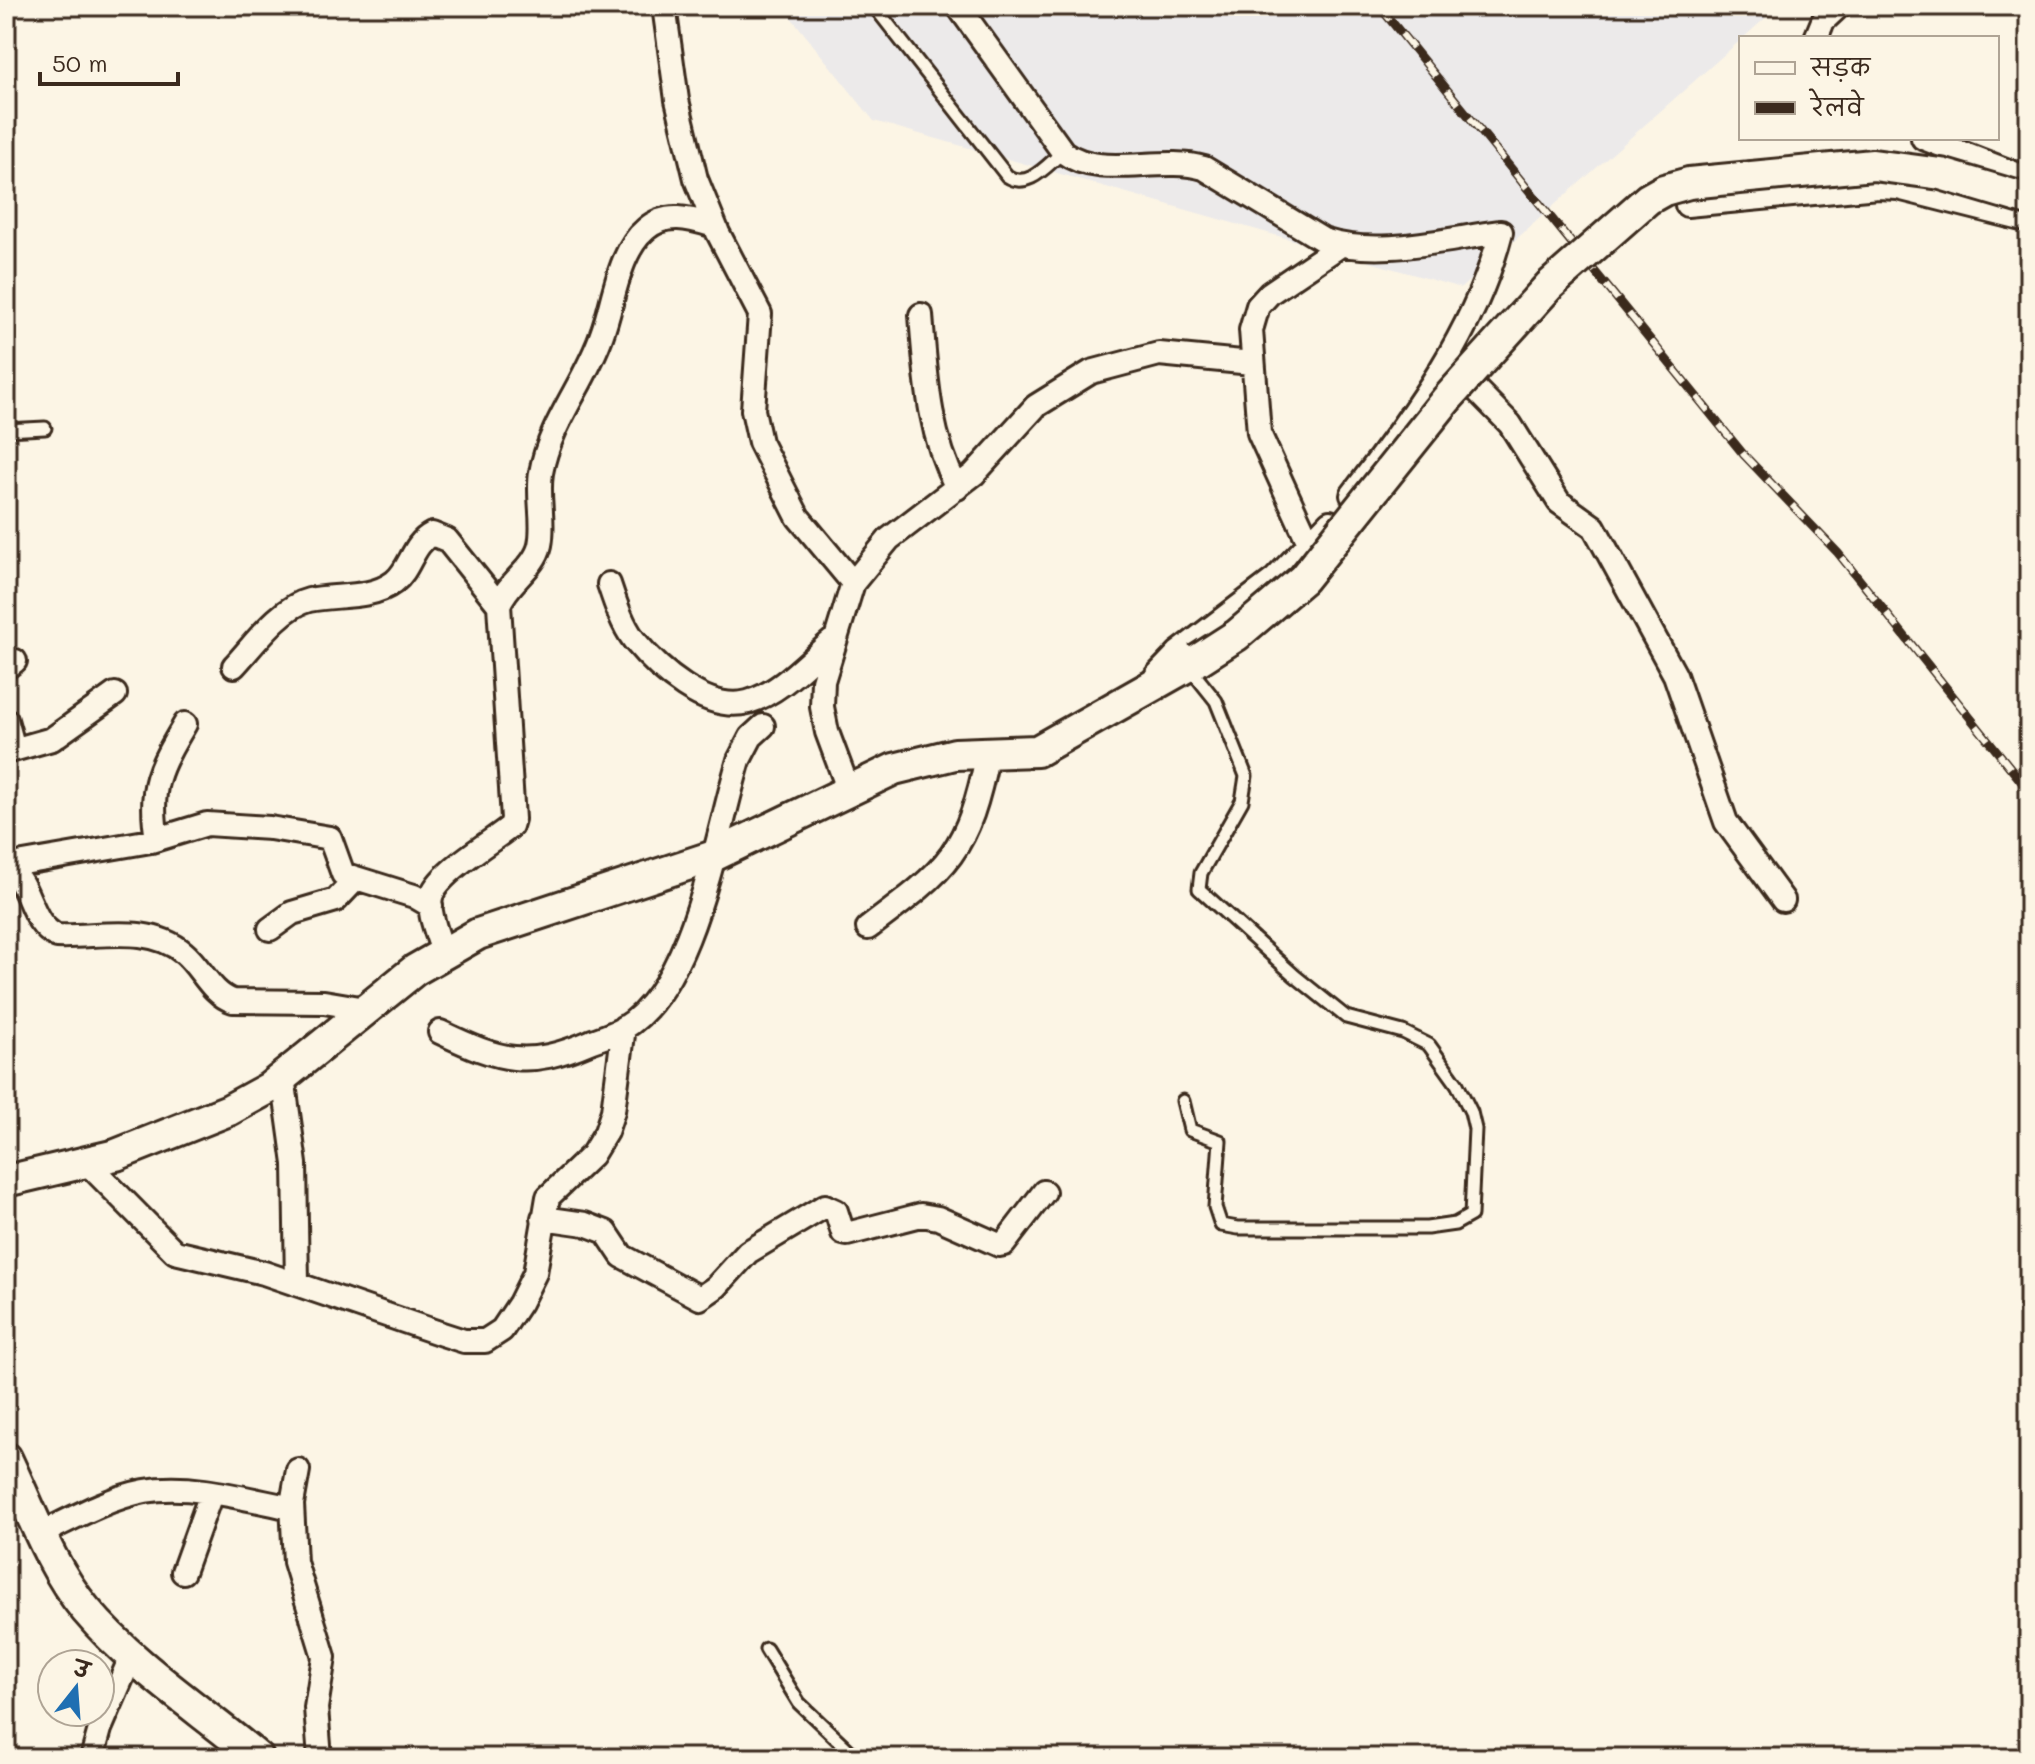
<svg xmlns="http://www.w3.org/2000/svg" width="2035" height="1764" viewBox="0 0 2035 1764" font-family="Mali,'Playpen Sans Deva',sans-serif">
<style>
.built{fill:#eceaea}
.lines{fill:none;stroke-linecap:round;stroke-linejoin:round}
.lane-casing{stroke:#3b2a1e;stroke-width:17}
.street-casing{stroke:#3b2a1e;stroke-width:28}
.secondary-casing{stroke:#3b2a1e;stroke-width:36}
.lane{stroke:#fcf5e5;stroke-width:11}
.street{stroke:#fcf5e5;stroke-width:22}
.secondary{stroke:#fcf5e5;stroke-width:30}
.rail-casing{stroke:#3b2a1e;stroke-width:9}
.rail{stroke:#fcf5e5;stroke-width:6;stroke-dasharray:18;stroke-linecap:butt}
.secondary-bridge-casing{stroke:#3b2a1e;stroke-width:36;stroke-linecap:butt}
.secondary-bridge{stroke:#fcf5e5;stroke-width:30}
</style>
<rect width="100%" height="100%" fill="#fcf5e5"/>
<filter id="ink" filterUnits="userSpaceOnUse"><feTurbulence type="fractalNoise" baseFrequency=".0125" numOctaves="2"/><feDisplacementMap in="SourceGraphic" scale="16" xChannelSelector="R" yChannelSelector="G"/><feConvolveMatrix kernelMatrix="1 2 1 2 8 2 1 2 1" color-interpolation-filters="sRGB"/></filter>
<g filter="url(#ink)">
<path class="built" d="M782 6H1779L1461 288 874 121Z"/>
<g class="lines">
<g class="lane-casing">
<path id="lane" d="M874 6 1007 176C1028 190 1046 166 1063 152
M6 430 45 428
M1183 1101 1190 1130 1220 1141 1215 1207 1221 1225 1238 1228H1427L1455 1224 1471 1215 1475 1129 1471 1112 1457 1084 1429 1045 1403 1032 1346 1017 1295 976 1199 889 1201 873 1242 801 1246 776 1216 701 1188 666
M766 1649 799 1703 857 1758"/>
</g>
<g class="street-casing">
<path id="street" d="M664 6 677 100 696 179 718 233 760 314 753 410 760 442 798 517 853 583
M958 6 1063 152C1100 180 1160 155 1204 168L1323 240C1379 258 1445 239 1501 232 1476 330 1413 416 1352 495
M1816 38 1823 21 1839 6
M1923 138 2029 179
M1687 205 1878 187 1898 188 2029 221
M921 315C926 376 928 433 957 488
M1455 368 1510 424 1559 502 1594 527 1675 675 1726 822 1783 900
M1310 545 1259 433 1251 330 1258 306 1270 293 1341 245
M609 584C615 602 622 624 634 640 658 669 706 713 748 702 780 693 807 662 832 641
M234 666C253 646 280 607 309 600 336 594 370 600 394 582 411 569 412 544 432 534L447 540 499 605
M6 668 15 661
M1156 676 1178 653 1275 579 1330 522
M6 720 14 749
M6 752 52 739 115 694
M849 791 827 732 822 707 823 681 853 583 889 539 974 474 1036 406 1091 372 1159 354 1252 363
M157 839C148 787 159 768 185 724
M6 866 151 841 207 824 270 828 330 838 343 874 414 896 431 906
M6 867C32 882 28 923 57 936 96 938 150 923 184 953 201 967 211 994 233 1001L324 1002 366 1009
M868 928C948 868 968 854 988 752
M270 929 292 913 336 900 356 879
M443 953C439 937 427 913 431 897 437 873 492 842 511 826L513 819 499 605C507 582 535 568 540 545 545 522 537 497 541 473 550 422 586 382 602 334 614 302 618 252 646 229 667 211 691 219 715 226
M440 1032C501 1061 527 1069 590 1042 601 1038 614 1034 624 1028 694 986 716 836 739 760L751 737 763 726
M283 1077 295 1164 297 1283
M87 1163 175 1252 264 1273 442 1334 464 1341H485L502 1330 520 1303 535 1273 548 1197 592 1155 606 1132 613 1111 624 1027
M543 1218 585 1224 606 1232 622 1256 700 1298 716 1287 748 1252 825 1206 836 1211 843 1233 847 1234 921 1215 938 1218 999 1245 1004 1244 1044 1192
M298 1470 292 1504 295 1562 324 1657 316 1708 320 1758
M42 1533C75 1517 109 1498 145 1491 192 1483 246 1499 292 1508
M183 1572 211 1494
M92 1758 100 1729 131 1657"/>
</g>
<g class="secondary-casing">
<path id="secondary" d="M6 1181 116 1155 229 1110 269 1088 415 970 478 934 711 857 894 769 955 754 1037 751 1198 660
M6 1458C30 1508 50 1567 86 1610 135 1668 200 1709 258 1758"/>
</g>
<use href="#lane" class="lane"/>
<use href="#street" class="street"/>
<use href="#secondary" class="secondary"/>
<g class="rail-casing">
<path id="rail" d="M1379 6 1744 455 1838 553 2029 791"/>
</g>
<use href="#rail" class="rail"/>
<g class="secondary-bridge-casing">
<path id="secondary-bridge" d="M1198 660 1237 635 1303 579 1446 400 1549 286 1648 199 1664 190 1689 183 1873 165 1941 174 2029 200"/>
</g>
<use href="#secondary-bridge" class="secondary-bridge"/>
</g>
</g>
<rect width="2035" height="1764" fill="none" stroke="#fcf5e5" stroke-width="32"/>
<rect x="16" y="16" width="2003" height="1732" fill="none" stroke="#3b2a1e" stroke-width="3" filter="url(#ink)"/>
<rect x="1739" y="36" width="260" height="104" fill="#fcf5e5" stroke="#afa495" stroke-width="2"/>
<rect x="1755" y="62" width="40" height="12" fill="#fcf5e5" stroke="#afa495" stroke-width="2"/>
<text x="1811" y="76" font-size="24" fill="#3b2a1e">सड़क</text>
<rect x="1755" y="102" width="40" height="12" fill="#3b2a1e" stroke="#afa495" stroke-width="2"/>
<text x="1811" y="116" font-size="24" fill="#3b2a1e">रेलवे</text>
<g transform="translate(76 1688) rotate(17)"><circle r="38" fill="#fcf5e5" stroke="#afa495" stroke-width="2"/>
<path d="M0-6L14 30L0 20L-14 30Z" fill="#1f6fb2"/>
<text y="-12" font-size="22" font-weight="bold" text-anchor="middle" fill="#3b2a1e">उ</text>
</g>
<path d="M40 72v12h138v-12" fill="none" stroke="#3b2a1e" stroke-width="4"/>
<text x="52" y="72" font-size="24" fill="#3b2a1e" stroke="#fcf5e5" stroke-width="6" paint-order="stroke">50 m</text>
</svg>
